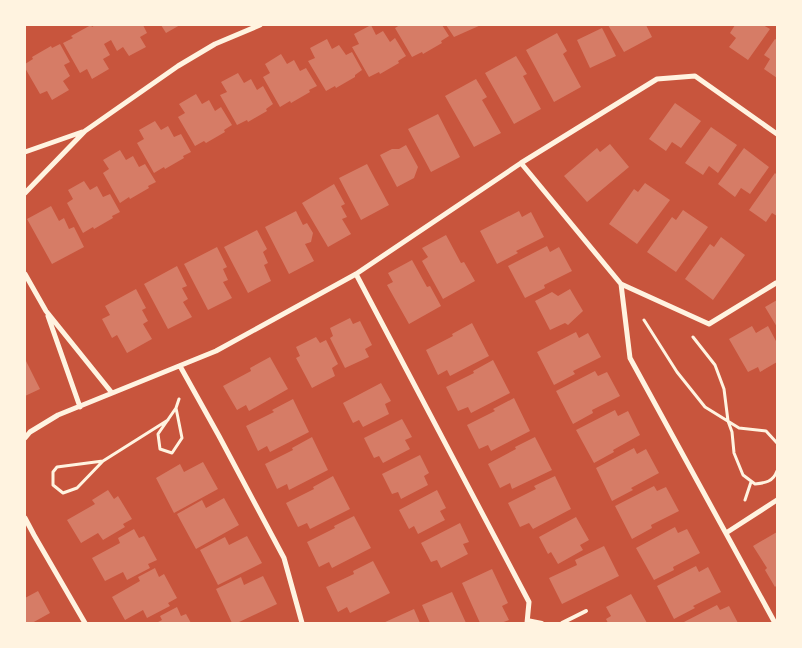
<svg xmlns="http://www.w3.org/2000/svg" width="802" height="648" viewBox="0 0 802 648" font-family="'Archivo Narrow',sans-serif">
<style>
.building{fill:#d67c66}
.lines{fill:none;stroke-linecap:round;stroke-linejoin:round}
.path{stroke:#fff3e0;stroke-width:3}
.service{stroke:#fff3e0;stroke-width:4}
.minor{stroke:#fff3e0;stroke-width:5}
</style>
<rect width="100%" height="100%" fill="#c8553d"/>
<path class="building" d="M91 25 92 27 95 25H143L147 33 140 37 146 47 129 56 123 47 117 51 111 40 104 44 110 55 103 59 109 69 92 79 87 69 80 73 63 43 73 38 71 36Z
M161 25H180L166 33Z
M371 25 376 35 383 31 390 42 395 38 406 56 398 61 399 63 380 74 379 72 369 77 352 47 359 44 354 34Z
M400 25H442L449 36 441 41 442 43 423 54 422 52 412 57 395 28Z
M446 25H481L454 37Z
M608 25H646L652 37 624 52Z
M735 25H763L770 29 748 60 729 47 736 38 730 33Z
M602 28 616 56 590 68 577 40Z
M557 33 567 51 563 54 581 87 554 102 526 50Z
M327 39 332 49 339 45 346 55 352 52 362 70 355 75V77L336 88 335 86 326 91 308 61 315 58 310 48Z
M775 39 777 40V78L764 69 770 59 764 55Z
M60 44 70 62 64 65 70 76 63 81 69 90 52 100 47 91 40 94 25 68V64L33 59 32 57 51 46 52 48Z
M281 54 287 64 294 60 300 71 306 68 317 86 309 90 310 92 291 103 290 101 280 107 263 77 270 73 265 64Z
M516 56 527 74 523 76 541 109 514 124 485 73Z
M238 73 244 83 251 79 257 90 263 86 273 104 266 109 267 111 248 122 247 120 237 125 220 95 227 92 221 82Z
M476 79 487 97 482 100 501 133 474 147 445 96Z
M196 94 202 104 209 100 215 111 221 107 232 125 224 130 225 132 206 143 204 141 195 146 178 117 185 113 179 104Z
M675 103 701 121 681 148 672 142 666 151 649 139Z
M438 114 460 157 431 172 408 129Z
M155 121 161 130 168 126 174 137 181 134 191 152 183 156 184 158 165 169 164 167 154 173 137 143 144 139 139 130Z
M711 127 737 145 718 173 709 166 703 175 685 163Z
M610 144 629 167 587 202 564 176 597 148 600 152Z
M406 145 418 167 414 178 397 187 380 155 392 149H399Z
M744 148 769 167 750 194 741 188 735 197 718 184Z
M120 150 126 160 133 156 139 167 145 164 156 182 148 186 149 188 130 199 129 197 120 203 103 173 109 169 103 160Z
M367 164 389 205 361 220 339 178Z
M775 173 777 175V216L772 213 766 222 749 210Z
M84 181 90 190 97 186 103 197 110 194 120 212 112 216 113 218 94 229 93 227 83 233 67 203 73 199 68 190Z
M645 183 670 200 637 244 609 224 634 189 638 192Z
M334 184 345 204 341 206 347 217 342 219 351 234 328 247 302 203Z
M51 206 59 221 64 218 69 229 74 227 84 247 52 264 27 219Z
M683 210 708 227 676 272 647 252 672 217 676 220Z
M296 211 303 225 307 223 313 233 311 242 305 244 314 261 289 274 265 227Z
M519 211 522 217 531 212 544 237 516 251 518 253 497 264 480 231Z
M257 230 267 249 263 252 268 263 264 265 271 281 248 293 224 247Z
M446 235 461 263 464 262 475 281 443 299 422 261 428 257 422 248Z
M721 237 745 255 713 300 685 279 710 244 714 247Z
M547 246 550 252 559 247 572 271 544 285 545 288 525 298 508 266Z
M217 247 227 267 223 269 228 280 223 282 232 298 208 310 184 264Z
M412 260 427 287 430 286 441 306 409 324 387 285 393 282 388 273Z
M177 266 187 286 182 288 188 299 183 302 192 317 168 329 144 284Z
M136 289 146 308 142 310 148 321 143 324 152 339 127 353 117 335 112 338 102 319 110 315 105 306Z
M570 289 583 311 568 325 565 323 550 330 535 301 552 292 558 296Z
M777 300V327L765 307Z
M350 318 353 324 360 321 372 345 365 349 369 357 345 368 330 338 333 336 330 328Z
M472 323 489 356 450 376 447 370 438 375 426 350 453 336 452 334Z
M752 326 756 333 768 326 777 343V362L760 372 758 367 748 372 729 339Z
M576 332 579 338 588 333 601 357 573 371 575 374 554 385 537 352Z
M316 337 320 343 326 340 338 364 332 368 335 376 312 388 296 358 300 356 296 347Z
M270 357 288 389 249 411 246 405 237 410 223 386 251 371 250 368Z
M25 359 40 389 25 396Z
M493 360 510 393 471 413 468 407 458 411 446 387 474 373 473 371Z
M595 371 598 376 607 372 620 396 592 410 593 413 573 424 556 391Z
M381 383 391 401 385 404 389 414 363 427 359 420 353 423 343 403Z
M514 398 530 431 491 451 488 445 479 449 467 425 495 411 493 409Z
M293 399 309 432 270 452 267 446 258 451 246 426 274 412 272 410Z
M615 410 618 416 628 411 640 435 613 450 614 452 594 463 576 430Z
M402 419 412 437 405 440 410 449 383 463 379 456 374 458 364 438Z
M312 437 328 470 289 490 287 484 277 489 265 464 293 450 292 448Z
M535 437 552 470 512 489 510 483 500 488 488 464 516 449 515 447Z
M634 448 637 454 646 449 659 473 631 488 633 490 612 501 596 468Z
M420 455 429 473 424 476 428 485 401 499 398 492 392 494 382 474Z
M203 462 218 489 174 513 156 478 180 464 184 472Z
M333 476 350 509 310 529 307 523 298 527 286 503 314 489 313 487Z
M555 476 571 509 533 529 529 523 520 527 508 503 536 489 534 486Z
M654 486 657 491 666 487 679 511 651 525 652 528 632 539 615 506Z
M108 490 114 499 118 496 132 519 123 524 125 527 103 540 98 533 81 543 67 520 95 504 92 500Z
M437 490 446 508 440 511 445 520 418 534 414 526 409 529 399 510Z
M224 498 239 525 196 549 177 514 202 500 206 508Z
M354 516 371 548 332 568 329 562 319 567 307 542 335 528 334 526Z
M576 517 589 540 580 545 583 550 558 564 551 552 548 554 539 537Z
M460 523 469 542 463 544 468 554 441 568 437 560 431 562 421 543Z
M675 527 678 533 687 529 700 553 673 567 674 570 654 580 636 548Z
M134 529 139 538 144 536 157 560 148 564 150 568 127 580 123 572 105 581 92 558 120 543 118 538Z
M777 532V585L775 587 765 570 767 568 753 546Z
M247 536 262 563 218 585 200 550 225 537 229 545Z
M604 546 619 576 562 604 549 578 577 565 575 560Z
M373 561 390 593 350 613 347 607 338 612 326 587 354 574 353 571Z
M696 566 699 572 708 567 721 592 693 606 695 608 674 619 657 586Z
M155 568 159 577 164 574 177 598 168 603 170 606 147 618 143 610 125 620 112 597 140 581 138 577Z
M492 569 508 603 502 606 509 620 501 623H480L462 583Z
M263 576 277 604 237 623H232L216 589 241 577 244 585Z
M38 591 50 613 32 623H25V598Z
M452 592 466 623H430L422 605Z
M631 594 647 623H608L606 619 611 616 606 607Z
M717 605 720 610 729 606 738 623H682Z
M177 607 181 616 186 614 191 623H156L162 620 160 616Z
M414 609 420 623H383Z"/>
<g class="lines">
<path class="path" d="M644 320 677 372 705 407 739 428 766 431 777 443
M693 337 715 365 724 389 728 421 732 432 734 453 743 475 755 484C765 483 773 482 777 471
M176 408 182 438 172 453 160 449 158 434 176 408 179 399
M103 461 77 488 63 493 53 485V472L57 467 103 461 168 420
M745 500 751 482"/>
<path class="service" d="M527 620 542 623
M562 623 586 611"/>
<path class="minor" d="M25 152 82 132
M521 163 621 284 630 358 775 623
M25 193 85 131 178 66 215 44 260 25
M25 274 46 311 112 393
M356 274 529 602 527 623
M621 284 709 324 776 283
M48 316 80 407
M180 366 219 436 284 558 302 623
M25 438 30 432 58 415 216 351 356 274 521 163 657 79 695 76 777 134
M25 518 34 535 85 623
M726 533 777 500"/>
</g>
<rect width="802" height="648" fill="none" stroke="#fff3e0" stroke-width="52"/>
</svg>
